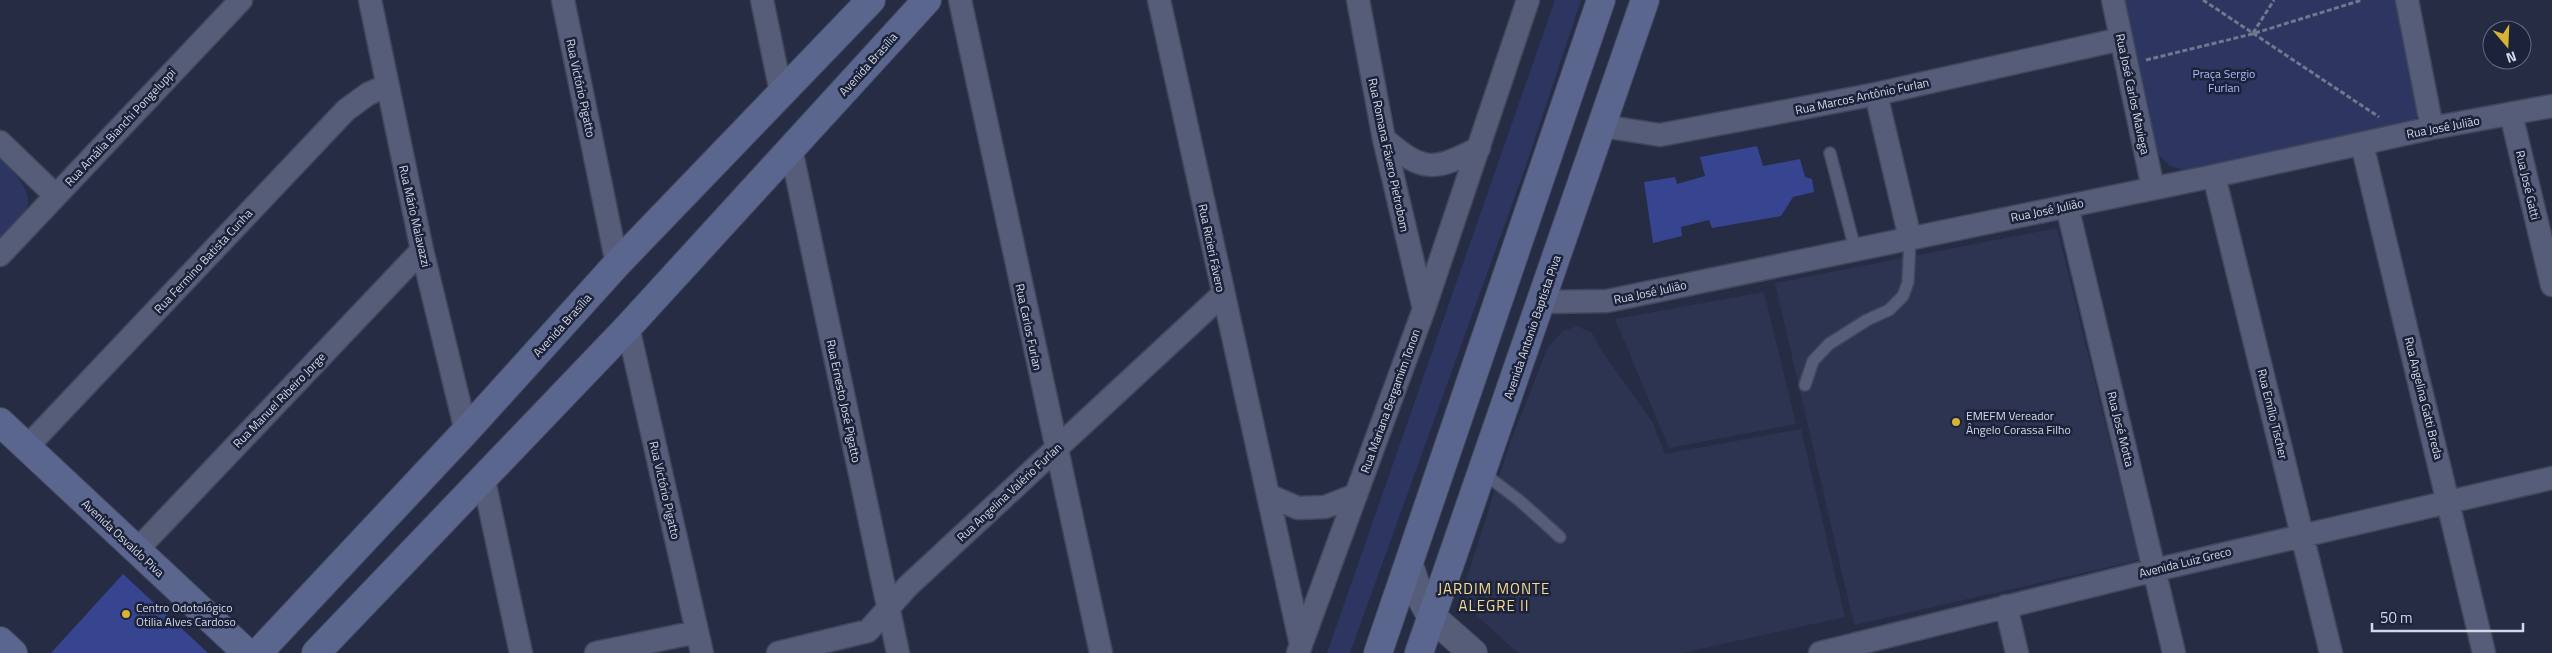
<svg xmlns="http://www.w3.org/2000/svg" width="2552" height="653" viewBox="0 0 2552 653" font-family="'Titillium Web',sans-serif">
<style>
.built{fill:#2d3452}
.green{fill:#2c3661}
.building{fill:#37448f}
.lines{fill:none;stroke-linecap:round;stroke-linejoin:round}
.service-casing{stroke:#42465b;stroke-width:14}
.minor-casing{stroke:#42465b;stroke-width:25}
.tertiary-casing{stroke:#42465b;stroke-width:30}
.secondary-casing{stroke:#42465b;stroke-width:30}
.path{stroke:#71778c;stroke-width:3;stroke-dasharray:5 2.5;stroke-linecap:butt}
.service{stroke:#555d78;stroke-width:11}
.minor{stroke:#555d78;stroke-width:22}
.tertiary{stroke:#555d78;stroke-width:28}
.secondary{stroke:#5b668e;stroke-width:28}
.poi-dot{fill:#d8b434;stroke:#1c2239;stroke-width:2}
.labels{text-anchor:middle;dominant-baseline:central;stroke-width:5;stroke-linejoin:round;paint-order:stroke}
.street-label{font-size:12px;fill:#d3d8e8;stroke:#1c2239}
.park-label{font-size:12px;fill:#abbcfc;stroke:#1c2239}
.poi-label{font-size:12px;fill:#d3d8e8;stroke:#1c2239;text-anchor:start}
.quarter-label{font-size:15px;letter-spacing:1px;fill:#f6dd90;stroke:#1c2239}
</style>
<rect width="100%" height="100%" fill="#252c44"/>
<path class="built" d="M2057 228 2139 560 1854 625 1775 283Z
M1764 292 1796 424 1669 448 1615 319Z
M1577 326 1592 333 1601 350 1653 423 1665 454 1801 429 1845 617 1682 653H1518L1476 615 1468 604 1463 590 1510 443 1548 347 1563 331Z"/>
<path class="green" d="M1555 0H1581L1523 174 1350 653H1327Z
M2125 0H2401L2419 113 2414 121 2187 171 2170 166 2157 153Z
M0 159C12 170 37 193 25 212 19 221 8 229 0 237Z"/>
<path class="building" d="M1757 146 1763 166 1800 159 1805 177 1812 179 1814 192 1793 197 1781 216 1712 228 1709 220 1681 227 1682 236 1653 243 1644 182 1675 177 1677 184 1705 176 1700 157Z
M123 574 208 653H51Z"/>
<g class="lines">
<g class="service-casing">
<path id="service" d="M1830 153 1855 249
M1805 385 1813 361 1829 344 1867 320 1889 310 1903 296 1908 282 1910 238
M1482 472 1520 501 1560 537"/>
</g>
<g class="minor-casing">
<path id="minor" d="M370 0 422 250 466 431
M563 0 617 264
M762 0 781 92
M960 0 1101 653
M1159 0 1301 645
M1358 0 1384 139 1424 309
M2113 0 2153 188
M2407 0 2432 128
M1876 94 1910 238
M2511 114 2552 285
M1602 126 1660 135 1876 94 2121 39
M1384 139C1424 173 1434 171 1479 148
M0 142 55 195
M2362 144 2484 653
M791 149 898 653
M2214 176 2331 653
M2067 206 2174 653
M0 255 241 0
M1540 302 1607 301 2214 176 2432 128 2552 106
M628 327 702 653
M27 447 346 110 368 94 386 86
M483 476 521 653
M1268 495 1298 508 1325 507 1356 495
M136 551 422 250
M2006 606 2017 653
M596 653 697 632
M778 653 868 631 908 586 1222 295
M1298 653 1424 309 1528 0
M1820 653 2155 570 2552 478"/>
</g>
<g class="tertiary-casing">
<path id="tertiary" d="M1409 565 1418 592 1431 616 1473 653"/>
</g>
<g class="secondary-casing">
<path id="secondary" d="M0 422 247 653
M0 641 13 653
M258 653 466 431 617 264 871 0
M316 653 628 327 927 0
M1378 653 1601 0
M1419 653 1645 0"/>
</g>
<path class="path" d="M2203 0 2379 117
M2253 33 2274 0
M2146 60 2252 34 2362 0"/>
<use href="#service" class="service"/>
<use href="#minor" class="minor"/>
<use href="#tertiary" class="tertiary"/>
<use href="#secondary" class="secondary"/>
</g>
<g class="poi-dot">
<circle cx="1956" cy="422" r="5"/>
<circle cx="126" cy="614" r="5"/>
</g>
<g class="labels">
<g class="street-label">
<text transform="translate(868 64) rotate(-48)">Avenida Brasília</text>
<text transform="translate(581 88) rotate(78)">Rua Victório Pigatto</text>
<text transform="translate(2133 94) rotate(78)">Rua José Carlos Maviega</text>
<text transform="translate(1862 96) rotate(-12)">Rua Marcos Antônio Furlan</text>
<text transform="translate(120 127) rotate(-47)">Rua Amália Bianchi Pongeluppi</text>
<text transform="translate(2443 127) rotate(-11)">Rua José Julião</text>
<text transform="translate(1389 155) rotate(78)">Rua Romana Fávero Pietrobom</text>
<text transform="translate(2528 185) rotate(77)">Rua José Gatti</text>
<text transform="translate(2047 210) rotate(-12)">Rua José Julião</text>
<text transform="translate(415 216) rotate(77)">Rua Mário Malavazzi</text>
<text transform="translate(1212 248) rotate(78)">Rua Ricieri Fávero</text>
<text transform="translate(203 261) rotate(-47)">Rua Fermino Batista Cunha</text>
<text transform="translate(1650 292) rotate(-12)">Rua José Julião</text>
<text transform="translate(562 325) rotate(-48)">Avenida Brasília</text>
<text transform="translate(1029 327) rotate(78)">Rua Carlos Furlan</text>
<text transform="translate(1532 327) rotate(-71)">Avenida Antonio Baptista Piva</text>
<text transform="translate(2424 398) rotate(76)">Rua Angelina Gatti Breda</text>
<text transform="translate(279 400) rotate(-46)">Rua Manuel Ribeiro Jorge</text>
<text transform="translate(844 401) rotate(78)">Rua Ernesto José Pigatto</text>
<text transform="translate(1390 401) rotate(-70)">Rua Mariana Bergamim Tonon</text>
<text transform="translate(2273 414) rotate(76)">Rua Emílio Tischer</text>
<text transform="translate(2121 429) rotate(76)">Rua José Motta</text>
<text transform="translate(665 490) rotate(77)">Rua Victório Pigatto</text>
<text transform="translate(1009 492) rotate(-43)">Rua Angelina Valério Furlan</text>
<text transform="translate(123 538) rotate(43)">Avenida Osvaldo Piva</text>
<text transform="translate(2185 562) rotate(-14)">Avenida Luiz Greco</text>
</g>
<g class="park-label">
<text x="2224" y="73">Praça Sergio<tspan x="2224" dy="14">Furlan</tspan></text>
</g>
<g class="poi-label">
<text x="1966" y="415">EMEFM Vereador<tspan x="1966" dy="14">Ângelo Corassa Filho</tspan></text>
<text x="136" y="607">Centro Odotológico<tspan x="136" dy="14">Otilia Alves Cardoso</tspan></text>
</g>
<g class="quarter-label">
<text x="1494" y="588">JARDIM MONTE<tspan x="1494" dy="17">ALEGRE II</tspan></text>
</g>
</g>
<g transform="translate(2507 45) rotate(161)"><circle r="24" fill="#1c2239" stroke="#656b7f"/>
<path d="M0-4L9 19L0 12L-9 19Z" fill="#d8b434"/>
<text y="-8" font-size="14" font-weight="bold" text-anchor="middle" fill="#d3d8e8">N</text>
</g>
<path d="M2372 623v8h151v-8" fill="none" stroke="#d3d8e8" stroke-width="2.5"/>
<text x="2380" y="623" font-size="15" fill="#d3d8e8" stroke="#1c2239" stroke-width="4" paint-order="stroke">50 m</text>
</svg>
